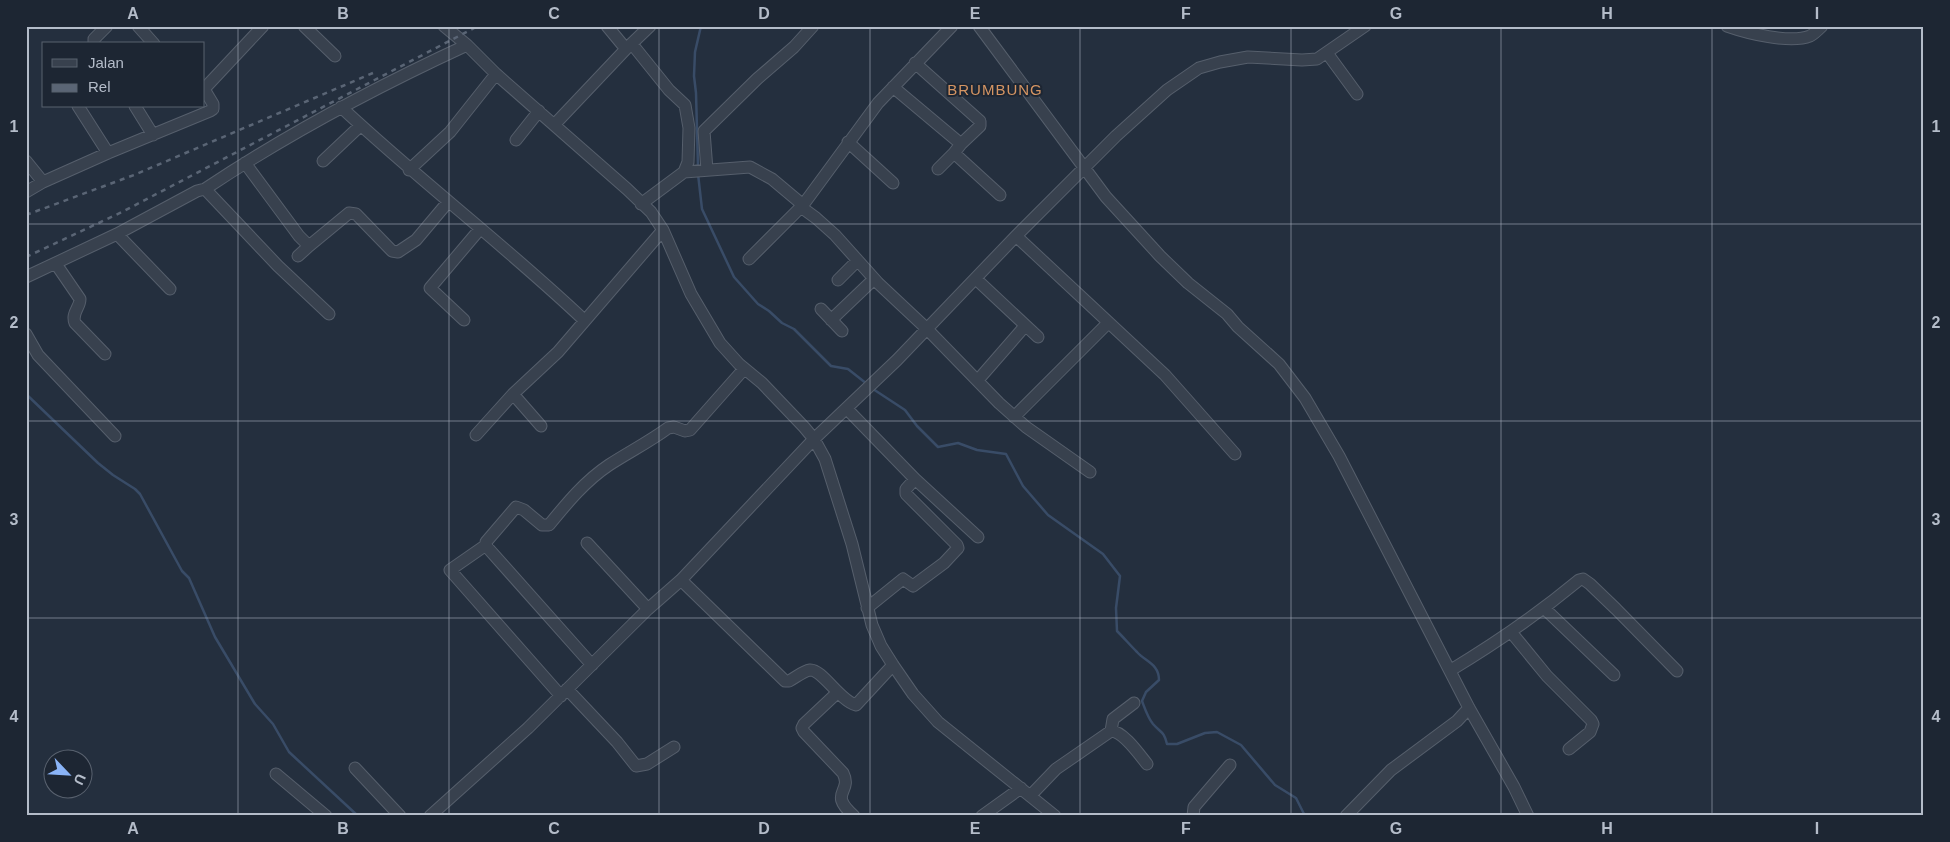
<svg xmlns="http://www.w3.org/2000/svg" width="1950" height="842" viewBox="0 0 1950 842" font-family="Arial,sans-serif">
<style>
.lines{fill:none;stroke-linecap:round;stroke-linejoin:round}
.stream{stroke:#394c67;stroke-width:2.5}
.minor-casing{stroke:#565f6c;stroke-width:13}
.minor{stroke:#38414e;stroke-width:11}
.rail{stroke:#5a6575;stroke-width:2.5;stroke-dasharray:5 5;stroke-linecap:butt}
.grid{fill:none;stroke:#b4bcc9;stroke-width:1;stroke-opacity:0.55}
.labels{text-anchor:middle;dominant-baseline:central;stroke-width:4;stroke-linejoin:round;paint-order:stroke}
.quarter-label{font-size:15px;letter-spacing:1px;fill:#d59563;stroke:#1d2633}
.neatline{fill:none;stroke:#b4bcc9;stroke-width:2}
.grid-label{font-size:16px;text-anchor:middle;font-weight:bold;fill:#b4bcc9}
</style>
<rect width="100%" height="100%" fill="#242f3e"/>
<g class="lines">
<path class="stream" d="M698 166 696 93 694 76 695 52 701 26
M698 174 702 209 734 277 758 304 769 311 782 323 794 329 831 366 848 369 867 384
M873 389 905 410 917 426 938 447 958 443 977 450 1006 454 1023 486 1048 515 1103 554 1120 576 1116 608 1117 631C1124 638 1130 645 1137 652 1146 662 1159 664 1159 680L1146 692 1142 701C1145 709 1148 718 1153 724 1161 733 1164 731 1167 744H1177L1205 733 1217 732 1241 745 1275 785 1296 798 1305 816
M26 394 98 463 113 475 135 489 140 494 182 571 189 578 215 637 255 704 273 724 289 752 358 816"/>
<g class="minor-casing">
<path id="minor" d="M138 26 154 44
M304 26 335 56
M444 26 467 45 496 74 627 189 651 212 663 230 691 294 720 343 739 364 762 383 804 427 814 439 825 459 852 544 872 625 881 646 893 665 913 694 938 722 1055 816
M607 26 626 49
M979 26 1106 197 1160 256 1188 283 1227 314 1238 327 1279 364 1305 398 1339 456 1469 708 1514 787 1528 816
M1727 26C1747 33 1790 44 1810 36 1814 34 1818 30 1822 26
M94 44V39L107 26
M632 44 669 90 685 105 689 128 688 162 684 172 641 204
M1327 53 1357 94
M915 63 980 121V126L961 144
M893 87 961 144 954 153 1000 195
M204 89 263 26
M78 106 108 153
M135 106 153 135
M341 107C420 181 506 246 584 320
M554 125 626 49 650 26
M516 140 539 111
M848 142 893 183
M26 161 43 182
M323 161 360 126
M245 163 299 236 309 246 349 213 356 214 392 251 398 252 416 240 448 202
M938 169 954 153
M409 170 450 132 496 74
M707 170 704 131 757 79 794 47 813 26
M684 172 750 167 772 179 803 205
M205 189 278 266 329 314
M26 192 43 182 108 153 210 111 213 109V104L204 89
M801 207 816 218 835 235 878 283 926 328 999 403 1026 427 1090 472
M117 234 170 289
M1016 236 1165 375 1235 454
M298 256 309 246
M749 259 803 205 878 103 952 26
M56 264 80 299C80 308 71 313 75 323L105 354
M26 277 117 234 197 191 205 189C289 133 376 87 467 45
M976 279 1038 337
M838 280 857 261
M821 309 842 331
M464 320 430 288 480 229
M831 320 874 279
M26 334 38 355 115 436
M978 380 1025 326
M513 394 541 426
M847 409 915 479 978 537
M1014 417 1108 323
M476 435 513 394 558 352 663 230
M587 543 648 609
M486 545 450 570 561 696
M681 580 785 681H789C795 678 803 671 810 670 822 669 840 701 856 705L893 665
M867 608 903 579 913 586 944 563 958 548 957 545 906 494V489L915 479
M1545 609 1614 675
M1511 632 1547 676 1591 720 1593 724 1590 732 1569 749
M592 665 487 547 486 542 516 507 524 510 542 525H549C567 503 585 481 609 465 629 452 649 442 668 428L674 427 685 431 690 430 744 369
M1451 670C1496 643 1538 614 1579 580L1583 579 1590 584 1616 609 1677 671
M567 689 617 742 636 766 647 764 674 747
M837 693 804 724 802 728 804 732 843 773C853 793 827 792 854 816
M1111 731 1113 719 1134 703
M355 768 400 816
M276 774 326 816
M1031 795 1056 769 1111 731C1123 731 1139 754 1147 764
M430 816 528 728 648 609 681 580 814 439 897 360 1016 236 1116 136 1167 90 1199 68 1220 62 1248 57 1302 60 1317 59 1365 26
M982 816 1021 788
M1193 816 1194 807 1230 765
M1346 816 1391 770 1457 721 1469 708"/>
</g>
<use href="#minor" class="minor"/>
<path class="rail" d="M26 215 134 175 373 73
M26 257 122 212 478 26"/>
</g>
<path class="grid" d="M238 26V816M449 26V816M659 26V816M870 26V816M1080 26V816M1291 26V816M1501 26V816M1712 26V816M26 224H1924M26 421H1924M26 618H1924"/>
<g class="labels">
<g class="quarter-label">
<text x="995" y="89">BRUMBUNG</text>
</g>
</g>
<rect width="1950" height="842" fill="none" stroke="#1d2633" stroke-width="55"/>
<rect x="42" y="42" width="162" height="65" fill="#1d2633" stroke="#59626f"/>
<rect x="52" y="59" width="25" height="8" fill="#38414e" stroke="#59626f"/>
<text x="88" y="68" font-size="15" fill="#b4bcc9">Jalan</text>
<rect x="52" y="84" width="25" height="8" fill="#5a6575" stroke="#59626f"/>
<text x="88" y="92" font-size="15" fill="#b4bcc9">Rel</text>
<g transform="translate(68 774) rotate(115)"><circle r="24" fill="#1d2633" stroke="#59626f"/>
<path d="M0-4L9 19L0 12L-9 19Z" fill="#8ab4f8"/>
<text y="-8" font-size="14" font-weight="bold" text-anchor="middle" fill="#b4bcc9">U</text>
</g>
<rect x="28" y="28" width="1894" height="786" class="neatline"/>
<g class="grid-label">
<text x="133" y="19">A</text>
<text x="343" y="19">B</text>
<text x="554" y="19">C</text>
<text x="764" y="19">D</text>
<text x="975" y="19">E</text>
<text x="1186" y="19">F</text>
<text x="1396" y="19">G</text>
<text x="1607" y="19">H</text>
<text x="1817" y="19">I</text>
<text x="14" y="132">1</text>
<text x="1936" y="132">1</text>
<text x="14" y="328">2</text>
<text x="1936" y="328">2</text>
<text x="14" y="525">3</text>
<text x="1936" y="525">3</text>
<text x="14" y="722">4</text>
<text x="1936" y="722">4</text>
<text x="133" y="834">A</text>
<text x="343" y="834">B</text>
<text x="554" y="834">C</text>
<text x="764" y="834">D</text>
<text x="975" y="834">E</text>
<text x="1186" y="834">F</text>
<text x="1396" y="834">G</text>
<text x="1607" y="834">H</text>
<text x="1817" y="834">I</text>
</g>
</svg>
